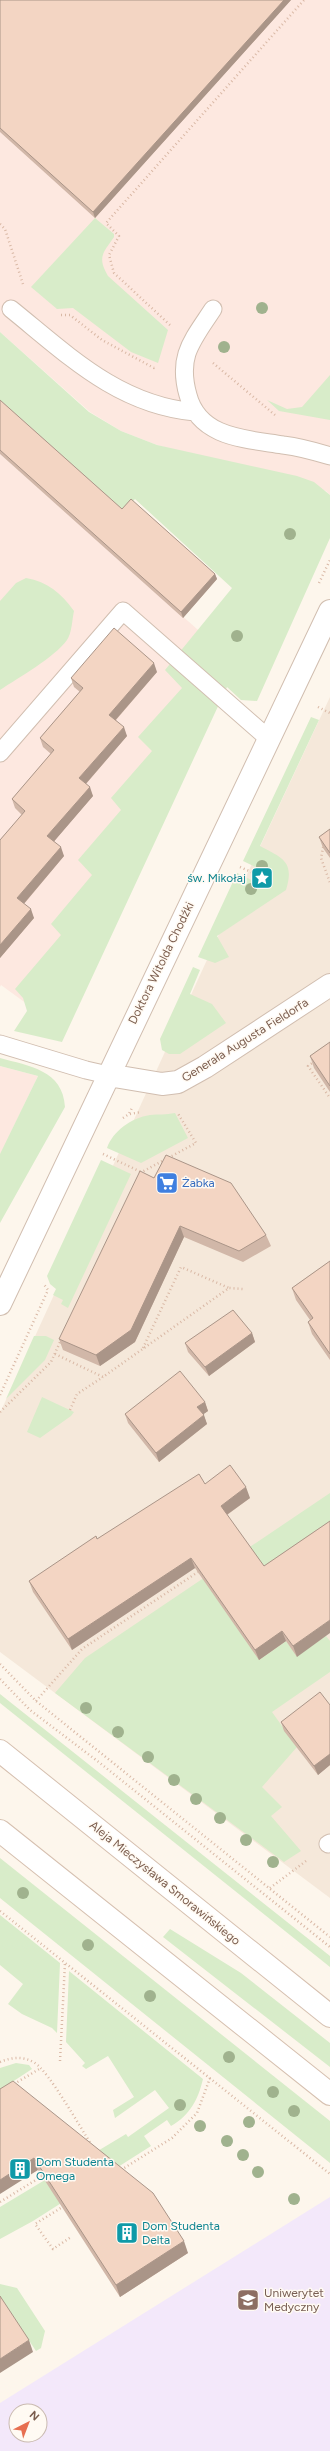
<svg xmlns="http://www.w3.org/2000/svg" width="330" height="2451" viewBox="0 0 330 2451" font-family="Figtree,sans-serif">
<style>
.residential{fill:#f5e8da}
.commercial{fill:#fde8e0}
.education{fill:#f3e8fa;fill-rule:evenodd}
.green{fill:#d8ecc9}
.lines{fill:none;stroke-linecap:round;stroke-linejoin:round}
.lane-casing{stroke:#d1beb0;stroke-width:19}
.street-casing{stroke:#d1beb0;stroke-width:24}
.secondary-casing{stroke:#d6c0b0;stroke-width:24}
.path{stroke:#d9b8a5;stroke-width:2.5;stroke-dasharray:1 3;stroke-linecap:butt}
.lane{stroke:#fff;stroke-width:17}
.street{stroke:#fff;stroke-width:22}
.secondary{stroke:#fff;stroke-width:22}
.tree{fill:#a0b28e}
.wall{fill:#d1b7a8}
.shaded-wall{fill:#aa9588}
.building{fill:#f3d5c3;stroke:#aa9588}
.labels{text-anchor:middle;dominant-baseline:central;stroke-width:3;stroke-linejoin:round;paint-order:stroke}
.culture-label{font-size:12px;fill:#0d838f;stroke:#fffaf3;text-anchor:start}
.street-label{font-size:12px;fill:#7a5c4d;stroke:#fffaf3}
.shop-label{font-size:12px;fill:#366cbe;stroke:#fffaf3;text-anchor:start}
.education-label{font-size:12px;fill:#785e54;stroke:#fffaf3;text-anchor:start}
</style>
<rect width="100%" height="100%" fill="#fdf6ec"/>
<path class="residential" d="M330 697V1898L0 1652V1413L206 962Z"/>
<path class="commercial" d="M0 0H330V495L326 491 157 445 121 431 90 412 0 332Z
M0 454 224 653 53 1023 1 985 0 987Z
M0 1066 38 1076 0 1155Z"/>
<path class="education" d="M330 2197V2451H0V2403ZM16 2411H40V2435H16Z"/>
<path class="green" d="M95 218 114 234V237C103 253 97 257 108 276L168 330 158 363 131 352 73 308 57 309 31 287Z
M0 332 89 412 121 431 157 445 297 476 314 482 330 495V538L257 701 241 700 227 687 62 1042 14 1031 27 1011 23 998 15 989 61 935 51 924 92 875 78 860 121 810 111 798 152 751 138 737 182 688 165 670 232 588 135 499 124 511 0 400Z
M330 375V420L279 411 267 400 287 409 302 407Z
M26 578C48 582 61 593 74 611 72 620 72 633 67 640 55 657 18 678 0 690V601L16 583Z
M311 717 319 720 260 846C282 858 295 861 286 890L217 936 229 957 215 963 198 957 237 873 264 886 270 874 243 861Z
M193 967 200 970 190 994 212 1004 226 1023 180 1054H169L162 1050 160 1039Z
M0 1058C29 1066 63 1070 65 1107L0 1223V1154L38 1076 0 1066Z
M175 1113 188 1138 141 1163 107 1148C113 1131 131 1118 150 1115 158 1114 166 1115 175 1113Z
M101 1160 131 1174 68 1308 61 1304 63 1300 53 1295 56 1289 50 1284 47 1276Z
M34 1336H46L54 1340 45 1360 6 1399Z
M42 1397 74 1412 71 1416 40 1438 27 1432Z
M330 1493V1534L259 1660 286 1641 297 1656 326 1636 330 1641V1672L272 1712 297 1747 262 1787 282 1807 271 1816 301 1851 284 1862 55 1693 85 1658Z
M0 1694 330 1956V1967L0 1703Z
M0 1858 330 2121V2163L0 1898Z
M0 1915 60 1963 57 2033 52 2028 22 2014 8 2004 23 1984 0 1965Z
M170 1929 241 1973 330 2043V2067L163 1937Z
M69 1971 203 2079C198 2100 190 2115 171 2126L167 2120 144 2136 151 2146 33 2221 0 2239V2207L83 2157 91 2155 126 2134 128 2137 169 2108 155 2090 115 2118 113 2110 134 2097 108 2056 86 2069 82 2066 85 2063 66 2042Z
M16 2063 29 2065 32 2069 0 2090V2068Z
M0 2284 17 2288 45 2331 41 2348 36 2351 0 2297Z"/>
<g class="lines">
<g class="lane-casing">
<path id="lane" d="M11 309C68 355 118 405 195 412
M213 309C192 341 177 356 188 395 199 438 246 439 283 445 299 447 314 451 330 456
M0 753 123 611 269 739
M0 1044 86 1070 108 1075
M328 1844 330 1843"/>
</g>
<g class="street-casing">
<path id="street" d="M108 1075 162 1084 178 1082 205 1067 330 985
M0 1304 330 611"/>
</g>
<g class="secondary-casing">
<path id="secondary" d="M0 1751 330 2016
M0 1831 330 2094"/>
</g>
<path class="path" d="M0 224 5 229 23 284
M61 315H70L102 340 154 368 156 367
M170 325 114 273 109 255 119 236 106 223 304 0
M213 363 275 415
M319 583 330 560
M318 707 330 713
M324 843 321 858 330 883
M240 867 258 875
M315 1061 308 1066 330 1098
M130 1114 141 1112
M123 1118 129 1114 132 1108
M103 1154 141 1172
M140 1173 196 1143 177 1112
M143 1348 181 1267 229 1288
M55 1354 103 1377 229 1288 243 1289
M0 1395 48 1290 43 1283
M70 1410 77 1394 103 1377
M0 1412 51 1362 61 1340
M0 1664 36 1701 330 1937
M0 1679 30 1710 100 1763 330 1947
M36 1701 82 1649 198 1572
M270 1888 306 1861
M0 1911 330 2174
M60 2061 65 1963
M0 2062C12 2057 24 2056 35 2063 49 2072 80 2127 91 2144
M14 2084 41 2068
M121 2170 172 2138 197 2113 210 2078
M0 2202 44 2175
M64 2206 35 2224 53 2249 71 2237"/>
<use href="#lane" class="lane"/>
<use href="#street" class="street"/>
<use href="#secondary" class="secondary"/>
</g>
<g class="tree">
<circle cx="262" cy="308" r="6"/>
<circle cx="224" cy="347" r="6"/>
<circle cx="290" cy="534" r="6"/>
<circle cx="237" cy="636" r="6"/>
<circle cx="262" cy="866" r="6"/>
<circle cx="251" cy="889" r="6"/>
<circle cx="86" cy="1708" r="6"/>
<circle cx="118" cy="1732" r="6"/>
<circle cx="148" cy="1757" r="6"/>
<circle cx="174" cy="1780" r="6"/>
<circle cx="196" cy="1799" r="6"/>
<circle cx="220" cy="1818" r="6"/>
<circle cx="246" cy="1840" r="6"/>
<circle cx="273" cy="1862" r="6"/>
<circle cx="23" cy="1893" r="6"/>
<circle cx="88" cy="1945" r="6"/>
<circle cx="150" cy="1996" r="6"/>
<circle cx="229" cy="2057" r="6"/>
<circle cx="273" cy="2092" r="6"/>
<circle cx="180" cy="2105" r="6"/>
<circle cx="294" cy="2111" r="6"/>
<circle cx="249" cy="2122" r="6"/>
<circle cx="200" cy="2126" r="6"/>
<circle cx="227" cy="2141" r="6"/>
<circle cx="243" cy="2155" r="6"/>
<circle cx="258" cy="2172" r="6"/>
<circle cx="294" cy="2199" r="6"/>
</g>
<path class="wall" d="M0 0H291L95 218 0 132Z
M0 400 122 509 215 574 217 579 183 618 0 454Z
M157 672 116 720 127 736 86 784 93 796 54 841 64 856 24 904 34 918 0 958V840L22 815 15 808 12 799 51 754 43 747 40 738 80 692 74 687 71 678Z
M330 829V858L323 848 319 837Z
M330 1042V1092L314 1068 310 1056Z
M154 1178 266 1235 271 1246 243 1262 184 1237 135 1342 100 1366 63 1350 59 1339Z
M330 1261V1360L312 1334 308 1322 310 1320 296 1300 292 1288Z
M252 1333 255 1342 209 1376 188 1352 185 1343Z
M205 1402 208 1411 203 1414 207 1424 159 1462 128 1423 125 1414Z
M205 1484 250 1498 227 1515 264 1566 330 1521 297 1657 286 1641 259 1660 195 1568 72 1650 33 1592 29 1581 97 1539Z
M330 1705V1765L318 1775 284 1731 281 1722Z
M0 2089 188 2253 120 2297 38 2170Z"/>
<path class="shaded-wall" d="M284 0H291L95 218 93 212Z
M215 574 217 579 183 618 181 612Z
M154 663 157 672 112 724 109 715Z
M124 727 127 736 83 787 79 778Z
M90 787 93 796 51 845 47 836Z
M61 847 64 856 21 907 17 898Z
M31 909 34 918 0 958V945Z
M180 1226 184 1237 135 1342 100 1366 96 1355Z
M252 1333 255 1342 209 1376 205 1367Z
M205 1402 208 1411 201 1416 197 1407Z
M204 1415 207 1424 159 1462 156 1453Z
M246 1487 250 1498 225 1516 221 1506Z
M191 1558 195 1568 72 1650 68 1639Z
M330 1620V1633L297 1657 293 1646Z
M282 1631 286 1641 259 1660 255 1650Z
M330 1754V1765L318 1775 314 1766Z
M34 2158 38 2170 0 2194V2180Z
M184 2241 188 2253 120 2297 116 2285Z
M29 2340 33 2352 0 2373V2359Z"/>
<path class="building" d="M0 0H284L93 212 0 128Z
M0 400 122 509 131 499 215 574 181 612 0 450Z
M114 628 154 663 109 715 124 727 79 778 90 787 47 836 61 847 17 898 31 909 0 945V840L25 811 12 799 54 750 40 738 83 688 71 678Z
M330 829V853L319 837Z
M330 1042V1086L310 1056Z
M166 1155 231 1183 266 1235 239 1251 180 1226 131 1330 96 1355 59 1339 140 1171 154 1178Z
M330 1261V1354L308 1322 313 1318 292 1288Z
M233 1310 252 1333 205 1367 185 1343Z
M180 1371 205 1402 197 1407 204 1415 156 1453 125 1414Z
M230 1465 246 1487 221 1506 264 1566 330 1521V1620L293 1646 282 1631 255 1650 191 1558 68 1639 29 1581 96 1536 97 1539 199 1474 205 1484Z
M320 1692 330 1705V1754L314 1766 281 1722Z
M13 2081 153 2193 184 2241 116 2285 34 2158 0 2180V2089Z
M0 2296 29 2340 0 2359Z"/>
<defs>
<g id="sight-square" transform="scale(1.15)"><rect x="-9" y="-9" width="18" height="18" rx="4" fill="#0f9aa8" stroke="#fffaf3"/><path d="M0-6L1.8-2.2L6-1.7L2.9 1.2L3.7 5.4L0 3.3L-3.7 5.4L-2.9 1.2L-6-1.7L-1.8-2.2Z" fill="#fff"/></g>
<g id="supermarket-square" transform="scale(1.15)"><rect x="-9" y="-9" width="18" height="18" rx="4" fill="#3f7fe0" stroke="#fffaf3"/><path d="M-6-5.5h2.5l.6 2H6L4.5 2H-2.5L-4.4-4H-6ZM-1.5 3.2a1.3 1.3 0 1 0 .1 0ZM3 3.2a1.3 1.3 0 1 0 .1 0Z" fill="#fff"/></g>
<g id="building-square" transform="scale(1.15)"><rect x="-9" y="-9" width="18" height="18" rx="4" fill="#0f9aa8" stroke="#fffaf3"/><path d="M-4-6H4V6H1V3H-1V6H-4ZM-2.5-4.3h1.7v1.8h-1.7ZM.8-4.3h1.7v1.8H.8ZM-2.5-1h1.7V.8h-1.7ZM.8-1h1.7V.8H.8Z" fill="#fff"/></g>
<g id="university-square" transform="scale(1.15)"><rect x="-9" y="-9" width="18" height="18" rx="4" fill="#8d6e63" stroke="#fffaf3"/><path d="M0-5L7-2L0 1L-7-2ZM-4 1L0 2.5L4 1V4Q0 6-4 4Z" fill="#fff"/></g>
</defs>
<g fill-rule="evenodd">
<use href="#sight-square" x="262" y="878"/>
<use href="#supermarket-square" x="167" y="1183"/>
<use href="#building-square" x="20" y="2169"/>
<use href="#building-square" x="127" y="2233"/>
<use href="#university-square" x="248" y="2300"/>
</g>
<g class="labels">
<g class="culture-label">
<text x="246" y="878" text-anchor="end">św. Mikołaj</text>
<text x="36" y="2162">Dom Studenta<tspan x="36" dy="14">Omega</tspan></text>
<text x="142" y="2226">Dom Studenta<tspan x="142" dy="14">Delta</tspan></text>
</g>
<g class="street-label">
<text transform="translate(161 963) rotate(-64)">Doktora Witolda Chodźki</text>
<text transform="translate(245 1040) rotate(-32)">Generała Augusta Fieldorfa</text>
<text transform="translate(165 1883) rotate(39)">Aleja Mieczysława Smorawińskiego</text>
</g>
<g class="shop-label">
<text x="182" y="1183">Żabka</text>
</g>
<g class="education-label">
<text x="264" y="2293">Uniwerytet<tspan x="264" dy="14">Medyczny</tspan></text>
</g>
</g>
<g transform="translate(28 2423) rotate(42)"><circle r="19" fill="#fffaf3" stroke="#cabbb1"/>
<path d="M0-3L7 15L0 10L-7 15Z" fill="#e76f51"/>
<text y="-6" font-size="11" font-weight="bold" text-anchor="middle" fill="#7a5c4d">N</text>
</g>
</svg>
